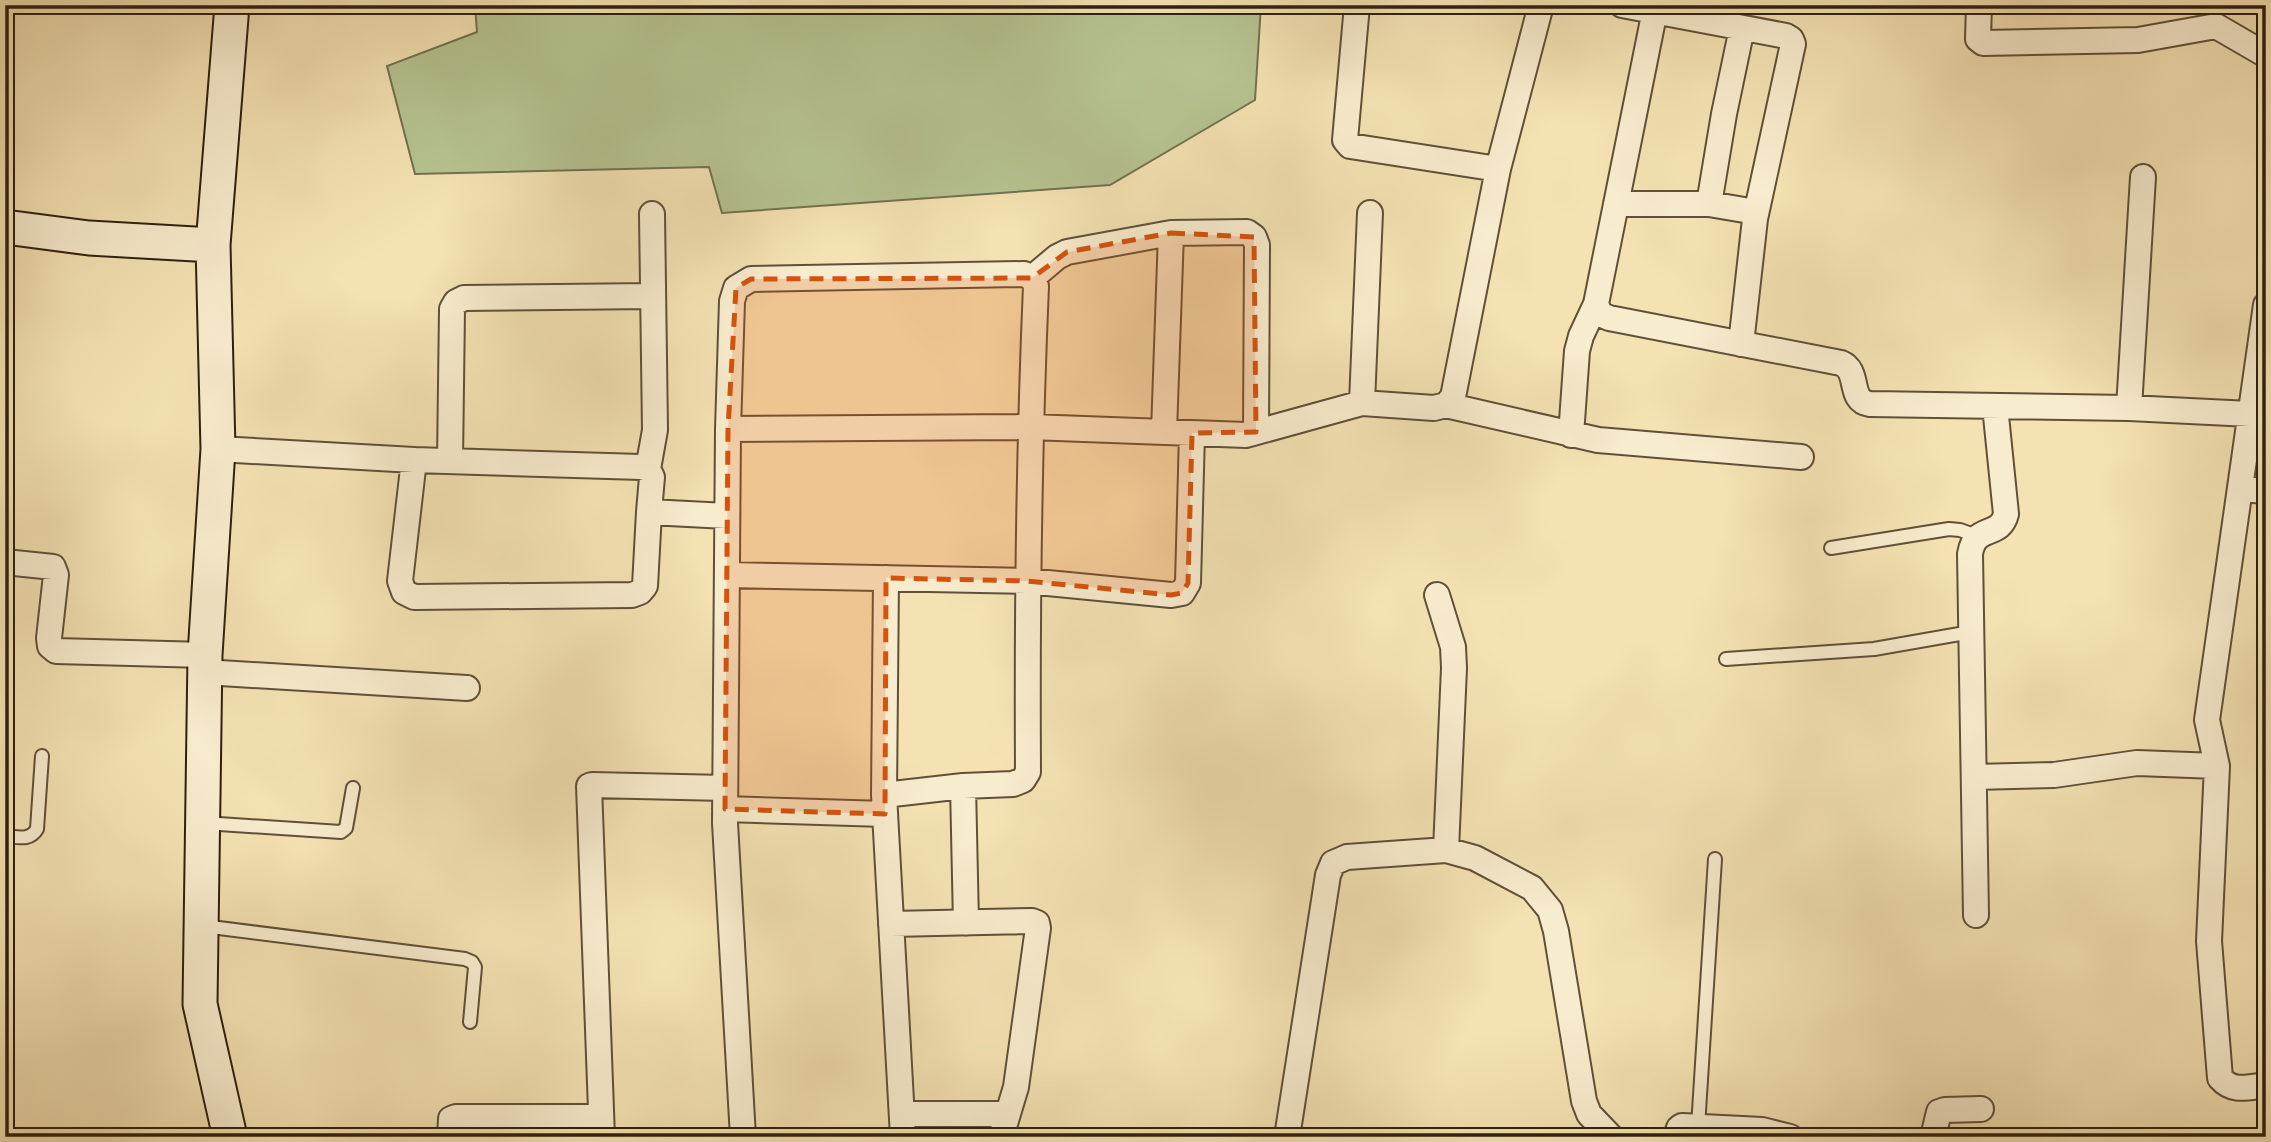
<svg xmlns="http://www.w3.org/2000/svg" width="2271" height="1142" viewBox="0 0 2271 1142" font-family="'EB Garamond',serif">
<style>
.green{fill:#b6c491;stroke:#727250;stroke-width:2}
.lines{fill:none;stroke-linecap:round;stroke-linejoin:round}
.lane-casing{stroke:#605038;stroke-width:16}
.street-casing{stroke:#605038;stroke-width:28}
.secondary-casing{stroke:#2e200f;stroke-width:37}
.lane{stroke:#f8ecce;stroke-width:12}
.street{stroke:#f8ecce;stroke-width:24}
.secondary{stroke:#f8ecce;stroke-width:33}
.marked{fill:#d5530c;fill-opacity:0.2;stroke:#d5530c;stroke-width:5;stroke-dasharray:14 9;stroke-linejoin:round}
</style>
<rect width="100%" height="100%" fill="#f4e2b3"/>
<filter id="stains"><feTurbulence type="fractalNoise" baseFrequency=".00286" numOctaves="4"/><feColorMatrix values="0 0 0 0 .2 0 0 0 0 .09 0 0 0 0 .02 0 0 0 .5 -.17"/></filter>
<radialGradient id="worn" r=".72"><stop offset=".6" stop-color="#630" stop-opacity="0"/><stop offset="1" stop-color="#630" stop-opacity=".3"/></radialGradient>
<path class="green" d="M475 5H1261L1255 100 1110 185 722 213 709 167 415 174 387 66 477 32Z"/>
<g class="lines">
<g class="lane-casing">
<path id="lane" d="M1831 548 1949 529 1960 530 1977 536
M1726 659 1874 649 1971 632
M204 823 341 832 346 828 353 788
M5 836C18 837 30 841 37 829L42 756
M203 926 465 959 472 962 475 967 470 1022
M1698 1127 1715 859"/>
</g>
<g class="street-casing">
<path id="street" d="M1357 5 1345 140 1350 146 1498 169
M1622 5 1786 36 1791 39 1793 44 1755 219 1741 344
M1656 5 1596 304 1600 314 1609 318 1841 363C1861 371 1847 401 1870 404L2129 408 2250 414
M1979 5 1978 39 1983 43 2138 40 2216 26 2266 55
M1616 204H1709L1756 212
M1709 204 1724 114 1742 28
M1032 278 1057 257 1067 252 1171 233 1247 232 1254 237 1257 245 1256 432
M2266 305 2207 720 2217 766 2209 941 2220 1078C2233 1093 2248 1087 2266 1085
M1362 403 1370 213
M1446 405 1598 440 1801 457
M2129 408 2143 177
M728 429 1030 427 1246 435 1362 403 1434 408 1446 405 1453 397 1498 169 1541 5
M1164 432 1171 233
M1571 435 1577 351 1581 336 1596 304
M218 449 414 460 641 467 648 469 652 477 649 512 727 516
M414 460 400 581 404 592 414 597 632 595 640 592 645 586 649 512
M450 461 452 309 456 302 464 298 653 296
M648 469 655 430 652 214
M2240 489 2266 491
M5 562 53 567 56 575 49 638 50 646 56 651 205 655
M727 575 1027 581 1171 595 1182 593 1188 583 1192 433
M1437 595 1453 647 1454 668 1446 850
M204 672 467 688
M1974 777 2054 775 2137 763 2217 766
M963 786 966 923
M884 795 886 578
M725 809 885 814
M1976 915 1970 554C1975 523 2000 539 2006 514L1995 406
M891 924 1032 921 1037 923 1038 928 1016 1087 1001 1137
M902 1114H1008
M450 1137 451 1119 456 1117H600
M602 1137 589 786 592 785 725 788
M743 1137 725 823 728 429 732 301 736 288 751 279 1024 274 1032 278 1036 286C1029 448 1027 609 1028 772L1023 780 1013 784 963 786 884 795 903 1137
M1287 1137 1328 875 1333 863 1347 857 1446 850 1475 858 1532 888 1550 910 1556 931 1584 1101 1589 1114 1611 1137
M1676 1137 1679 1128 1682 1126 1762 1130 1790 1137
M1933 1137 1939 1112 1945 1110 1981 1109"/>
</g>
<g class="secondary-casing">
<path id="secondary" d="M5 227 89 238 213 245
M230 1137 200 1004 205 655 218 449 213 245 232 5"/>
</g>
<use href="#lane" class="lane"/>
<use href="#street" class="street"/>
<use href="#secondary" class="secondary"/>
</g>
<path class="marked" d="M1171 233 1254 237 1256 432 1192 433 1188 583 1182 593 1171 595 1027 581 886 578 885 814 725 809 728 429 736 288 751 279 1032 278 1067 252Z"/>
<rect width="2271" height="1142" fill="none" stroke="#f4e2b3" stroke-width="28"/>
<rect x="7" y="7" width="2257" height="1128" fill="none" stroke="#2e200f" stroke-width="3.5"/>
<rect x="14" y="14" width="2243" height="1114" fill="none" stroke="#2e200f" stroke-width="2"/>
<rect width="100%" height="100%" filter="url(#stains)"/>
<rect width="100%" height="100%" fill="url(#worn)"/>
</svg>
